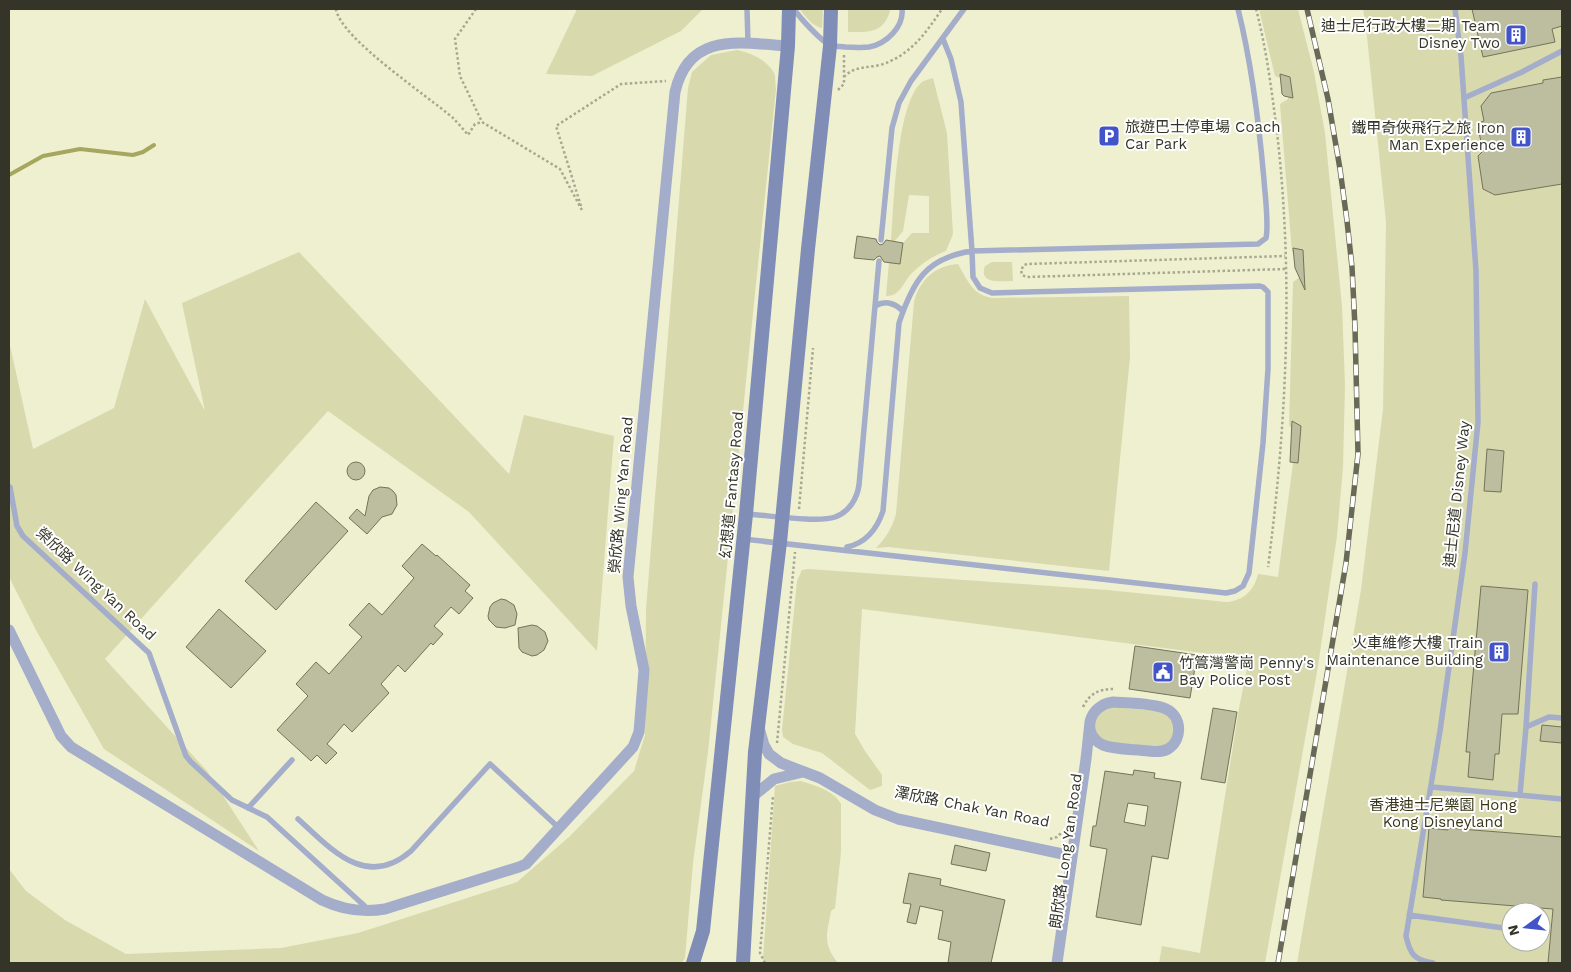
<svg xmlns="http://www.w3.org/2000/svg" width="1571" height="972" viewBox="0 0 1571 972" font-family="'Work Sans','Noto Sans TC',sans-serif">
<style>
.green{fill:#d8d9ad;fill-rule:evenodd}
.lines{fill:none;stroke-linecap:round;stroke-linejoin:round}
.stream{stroke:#a6a75f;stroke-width:4}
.building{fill:#bdbe9f;stroke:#737458;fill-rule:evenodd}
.path{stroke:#a7a890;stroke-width:2.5;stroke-dasharray:2.5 2.5;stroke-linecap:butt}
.service{stroke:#a4adc9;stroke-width:5.5}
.minor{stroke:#a4adc9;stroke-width:11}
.secondary{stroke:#808db6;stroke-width:14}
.rail-casing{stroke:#686956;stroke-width:5.5}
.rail{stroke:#fff;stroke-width:4;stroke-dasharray:11;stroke-linecap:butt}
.labels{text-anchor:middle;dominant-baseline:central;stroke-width:4;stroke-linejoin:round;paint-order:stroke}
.poi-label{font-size:15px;fill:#343528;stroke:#fff;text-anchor:end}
.street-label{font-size:15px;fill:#343528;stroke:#fff}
.park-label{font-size:15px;fill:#363616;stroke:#fff}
</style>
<rect width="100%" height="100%" fill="#eff0d0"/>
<path class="green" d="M577 9H703L681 31 592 76 546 74Z
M800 9H823L822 28C814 27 804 16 800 9Z
M848 9H890V11C883 34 868 32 848 32Z
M1259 9H1298L1314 72 1325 133 1342 306 1345 385 1343 467 1337 536 1318 666 1265 963H1159L1162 946 1200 953 1239 708 1249 659 862 609 855 734 865 751 882 775V786L870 790 822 753 793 744 783 737 782 730 797 581 802 570 808 569 1107 590 1226 602C1243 601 1254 591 1258 574L1278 577 1297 433 1289 426 1293 282 1300 277 1299 257 1292 252 1280 104 1288 99 1289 89 1285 80 1275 76Z
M1363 9H1562V963H1297L1361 590 1383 409 1386 222 1366 27ZM1511 912H1541V942H1511Z
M737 50C751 53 766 59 774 73 776 77 775 84 776 89L708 752 693 863 685 958 682 963H9V869L26 891 65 920 126 954 281 948 358 933 517 882 569 837 634 771 645 735 646 609 688 88 692 72 711 55Z
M933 78 947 133 953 234 946 251C933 256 922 263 912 273 903 282 901 296 886 296L889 262 900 264 903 243 912 233H929V196L909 195 903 231 894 242 891 241C894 207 896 103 922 82 925 80 930 79 933 78Z
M299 252 509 474 524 415 614 436 597 651 469 512 328 411 105 659 207 771 259 851 104 749 37 632 9 577V341L33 449 114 408 145 299 205 411 182 303Z
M992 262H1012L1013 281C1002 281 978 285 985 266Z
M958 264C967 279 972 295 992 298L1129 296 1130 357 1109 571 888 547 876 548C886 538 892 528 896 514L914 302C920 279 935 266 958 264Z
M1113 707 1160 711 1174 721V738L1162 748C1148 747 1109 747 1100 738 1096 735 1094 728 1095 724 1096 712 1103 711 1113 707Z
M801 781C816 786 833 790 841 804V852L835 908 831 911C827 934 822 943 838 963H764L763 959 775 786 790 782Z"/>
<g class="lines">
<path class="stream" d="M9 175 43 156 80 149 133 155 143 152 154 145"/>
</g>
<path class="building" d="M1472 9H1562V26L1552 29 1555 42 1483 57Z
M1280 74 1290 77 1293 98 1284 96 1282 94Z
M1562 77V184L1495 195 1483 189 1478 156 1483 151 1477 123 1484 121 1481 106 1491 93 1543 83V80Z
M857 236 876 239 877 242 880 245 883 244 886 240 903 243 900 264 884 262 880 256 877 257 874 260 854 258Z
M1293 248 1303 250 1305 290 1295 268Z
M1292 421 1301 426 1298 463 1290 462Z
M1487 449 1504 451 1501 492 1484 491Z
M347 471a9 9 0 1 1 18 0a9 9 0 1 1-18 0Z
M380 487 389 488 393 491 396 495 397 505 392 514 382 517 367 534 349 518 357 509 365 516 369 496 373 490Z
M316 502 348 531 276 610 245 581Z
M422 544 436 556 437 555 470 585 465 591 473 598 459 614 451 607 434 626 443 634 433 645 431 643 405 672 398 665 381 684 389 693 352 732 344 724 327 744 337 753 326 764 317 755 311 761 277 730 308 696 296 684 316 662 329 674 362 637 349 625 369 603 382 615 414 578 402 566Z
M1481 586 1528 590 1518 714H1502L1499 754H1495L1493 780 1468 777 1470 752H1466Z
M501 599 506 600 514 605 517 614 515 625 505 628 496 627 489 620 488 616 490 607 493 603Z
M219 609 266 651 231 688 186 647Z
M532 625 537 626 545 632 548 641 544 650 537 655 532 656 522 652 519 648 518 628Z
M1135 646 1197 655 1190 698 1129 689Z
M1213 708 1237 712 1225 783 1201 779Z
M1542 725 1562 727V743L1540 741Z
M1134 770 1155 773 1154 778 1181 782 1168 859 1152 856 1141 925 1096 917 1107 849 1090 846 1093 826H1096L1105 771 1133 775ZM1128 803 1148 806 1145 826 1124 822Z
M1429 828 1448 830V828L1562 837V963H1548L1553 909 1441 900V899L1423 897Z
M955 845 990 853 986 871 951 864Z
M909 873 941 879 940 885 1005 900 991 963H948L951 942 938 939 943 911 920 906 916 924 907 922 911 904 903 903Z"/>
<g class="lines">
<path class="path" d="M336 9C340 38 428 96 453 118 458 123 463 129 468 135L475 124 482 122
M476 9 455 39 460 76 482 122 560 169 583 212
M1256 9C1266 47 1271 86 1276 124 1294 271 1287 421 1268 567
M844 77C854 66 867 68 880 65 910 56 926 33 942 9
M838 90 844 84V55
M581 206 556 126 621 84 666 81
M1285 269 1027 277 1022 275 1021 270 1024 265 1027 264 1285 256
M799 509 813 348
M1083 707C1089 694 1099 689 1113 689
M777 743 795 552
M1050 839 1057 837 1064 830
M765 963 760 953 773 796"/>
<path class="service" d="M747 9 748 43
M794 9C799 17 821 41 830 45 834 47 841 46 845 47 853 47 861 48 869 47 886 44 904 27 902 9
M1464 98 1522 72 1562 51
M881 240 892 128 899 103 911 81 964 9
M875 306C886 300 894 303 903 311
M10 487 17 526 23 536 149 653 186 756 191 762 232 800 267 817 369 910
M746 514C766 515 818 523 835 517 849 512 857 499 859 485L879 261
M743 539 1226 593 1235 591 1243 586 1249 573 1263 443 1268 369V292L1263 287 1260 286 992 293 980 288 973 277 972 251 961 102 951 59 943 39
M847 547C866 543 877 529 883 511L899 323C913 281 926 258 972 251L1258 244 1266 238C1269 224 1265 195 1264 180 1259 123 1252 65 1238 9
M1526 727 1549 717 1562 718
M1432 787 1562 799
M1520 795 1526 727 1535 584
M248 808 292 760
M298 819C331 849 366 890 411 851L490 764 559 828
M1409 915 1511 929
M1541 933 1546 934
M1433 963C1414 960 1410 954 1406 936L1440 731 1465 553 1478 422 1476 271 1461 56 1455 9"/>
<path class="minor" d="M9 630 61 736 71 747 322 900C343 910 362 913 385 909L519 867 526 864 633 747 639 732 644 670 631 606 628 577 675 92C689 31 740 43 788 46
M1113 702C1126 703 1154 703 1166 709 1182 716 1183 740 1168 749 1162 752 1155 752 1149 751 1135 749 1116 750 1103 745 1080 734 1089 705 1113 702Z
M759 728 764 745 769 754 781 763 820 778 875 810 898 819 1072 856
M752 797 774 779 803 772
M1057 963 1086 759 1090 722"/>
<path class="secondary" d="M693 963 703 931 746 514 788 46 789 9
M743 963 755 752 780 542 808 249 830 46 831 9"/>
<g class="rail-casing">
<path id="rail" d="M1278 963 1346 563 1358 454 1355 327 1352 267 1347 221 1340 169 1328 99 1307 9"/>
</g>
<use href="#rail" class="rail"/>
</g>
<defs>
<g id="building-square" transform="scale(1.125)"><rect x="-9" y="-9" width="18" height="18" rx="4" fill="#4254c7" stroke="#fff"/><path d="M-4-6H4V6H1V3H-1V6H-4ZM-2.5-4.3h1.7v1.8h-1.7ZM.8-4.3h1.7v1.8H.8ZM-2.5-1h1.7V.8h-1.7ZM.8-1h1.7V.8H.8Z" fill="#fff"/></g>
<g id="parking-square" transform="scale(1.125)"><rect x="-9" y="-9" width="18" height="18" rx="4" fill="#4254c7" stroke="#fff"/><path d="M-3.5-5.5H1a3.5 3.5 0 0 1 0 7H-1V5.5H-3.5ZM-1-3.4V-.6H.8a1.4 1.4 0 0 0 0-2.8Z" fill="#fff"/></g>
<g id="civic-square" transform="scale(1.125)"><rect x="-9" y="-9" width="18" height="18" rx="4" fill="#4254c7" stroke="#fff"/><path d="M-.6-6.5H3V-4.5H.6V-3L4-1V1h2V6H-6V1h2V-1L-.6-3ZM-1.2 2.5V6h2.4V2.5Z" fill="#fff"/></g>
</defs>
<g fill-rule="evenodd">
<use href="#building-square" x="1516" y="35"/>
<use href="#parking-square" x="1109" y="136"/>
<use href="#building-square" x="1521" y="137"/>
<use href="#building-square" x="1499" y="652"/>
<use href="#civic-square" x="1163" y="672"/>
</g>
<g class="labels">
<g class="poi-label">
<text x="1500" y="26">迪士尼行政大樓二期 Team<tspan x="1500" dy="17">Disney Two</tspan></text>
<text x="1125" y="127" text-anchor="start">旅遊巴士停車場 Coach<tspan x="1125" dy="17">Car Park</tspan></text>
<text x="1505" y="128">鐵甲奇俠飛行之旅 Iron<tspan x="1505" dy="17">Man Experience</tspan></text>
<text x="1483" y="643">火車維修大樓 Train<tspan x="1483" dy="17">Maintenance Building</tspan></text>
<text x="1179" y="663" text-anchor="start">竹篙灣警崗 Penny's<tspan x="1179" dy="17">Bay Police Post</tspan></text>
</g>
<g class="street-label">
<text transform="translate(732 485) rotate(-85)">幻想道 Fantasy Road</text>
<text transform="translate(1457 494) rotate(-84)">迪士尼道 Disney Way</text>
<text transform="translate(621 495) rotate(-85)">榮欣路 Wing Yan Road</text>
<text transform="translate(96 584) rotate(43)">榮欣路 Wing Yan Road</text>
<text transform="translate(972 807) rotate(11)">澤欣路 Chak Yan Road</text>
<text transform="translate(1066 851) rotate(-82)">朗欣路 Long Yan Road</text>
</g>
<g class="park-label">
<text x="1443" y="805">香港迪士尼樂園 Hong<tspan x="1443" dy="17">Kong Disneyland</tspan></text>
</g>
</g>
<rect width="1571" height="972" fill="none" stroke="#343528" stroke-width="20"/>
<g transform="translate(1526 927) rotate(255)"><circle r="24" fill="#ffffff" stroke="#aeaea9"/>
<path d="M0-4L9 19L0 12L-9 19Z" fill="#4254c7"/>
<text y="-8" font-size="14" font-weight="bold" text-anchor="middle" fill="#343528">N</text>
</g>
</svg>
